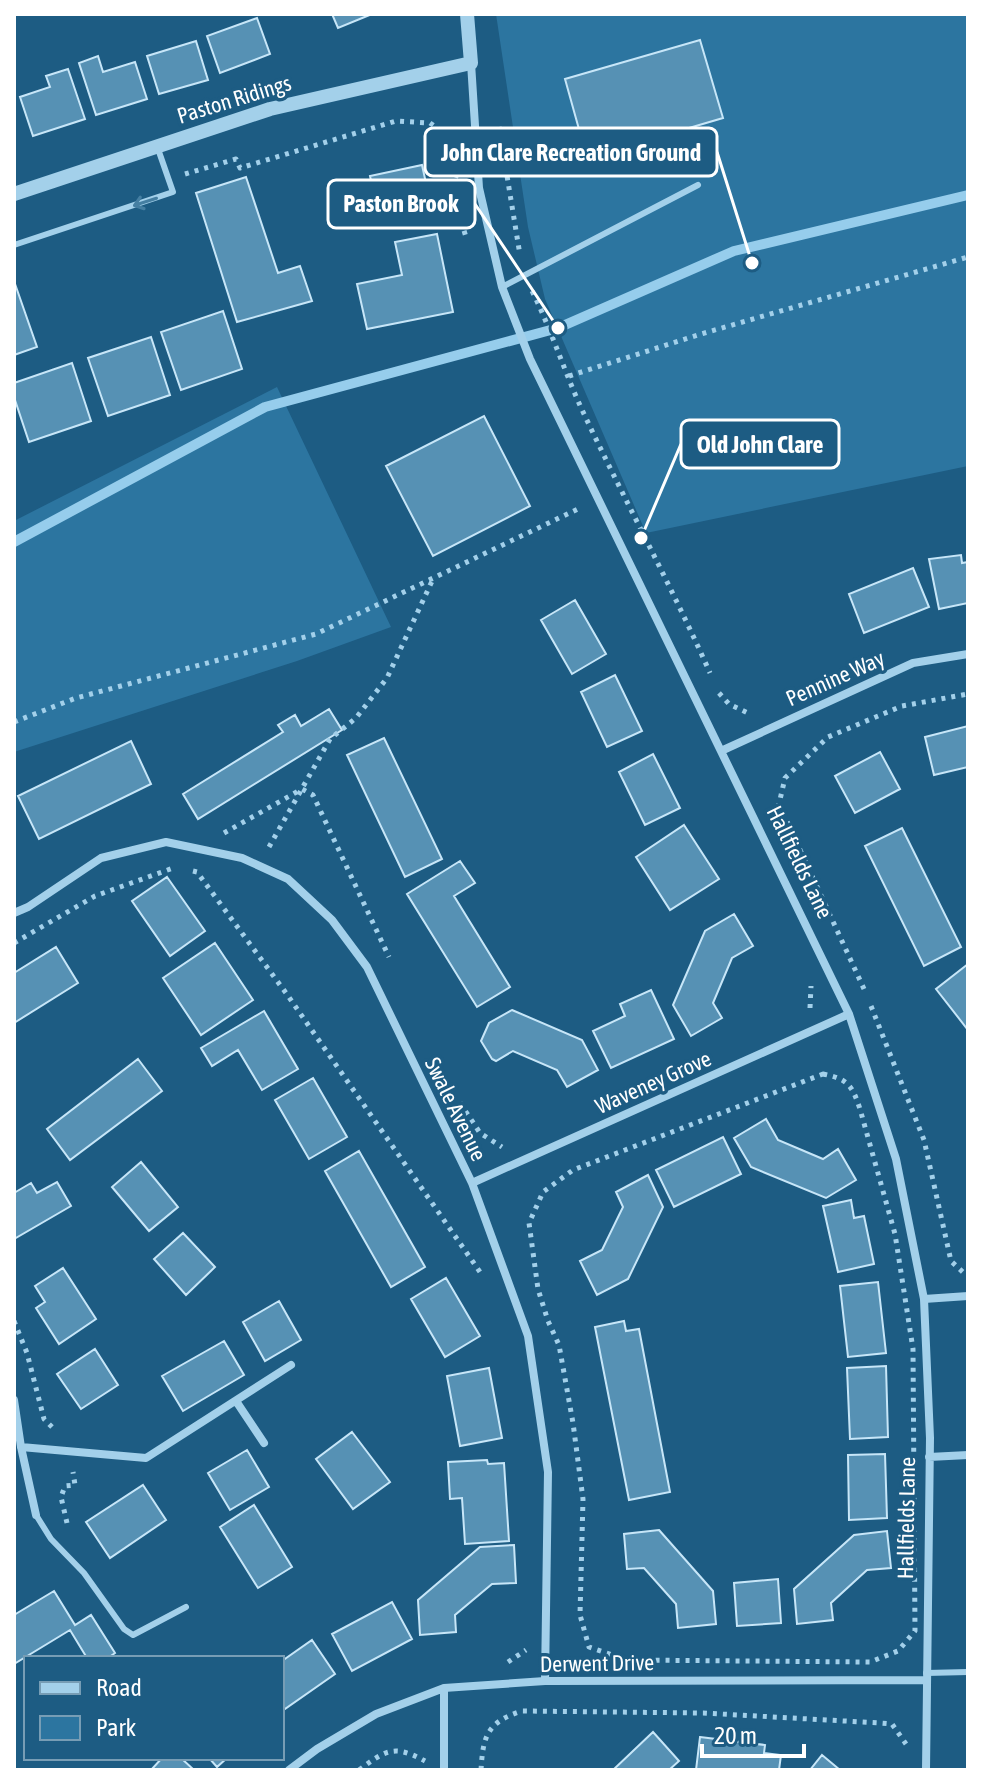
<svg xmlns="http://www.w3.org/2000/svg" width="982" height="1784" viewBox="0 0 982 1784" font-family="'Asap Condensed',sans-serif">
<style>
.green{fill:#2c75a0}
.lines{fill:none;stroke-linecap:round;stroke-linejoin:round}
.stream{stroke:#96cdec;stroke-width:10}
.building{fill:#5691b4;stroke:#c7e6f8;stroke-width:2}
.path{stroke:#a3d0ea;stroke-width:5;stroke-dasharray:4 6;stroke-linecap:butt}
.service{stroke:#a3d0ea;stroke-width:6}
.minor{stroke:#a3d0ea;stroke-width:8}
.tertiary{stroke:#a3d0ea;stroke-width:14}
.oneway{stroke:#457fa2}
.labels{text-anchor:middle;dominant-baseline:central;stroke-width:7;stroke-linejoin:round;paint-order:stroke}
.street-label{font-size:22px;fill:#fff;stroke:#1d5c83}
.leader{fill:none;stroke:#fff;stroke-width:3}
.callout-dot{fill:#fff;stroke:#1d5c83;stroke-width:3}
.callout{fill:#1d5c83;stroke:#fff;stroke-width:3}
.callout-label{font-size:24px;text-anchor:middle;font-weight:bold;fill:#fff}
</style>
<rect width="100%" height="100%" fill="#1d5c83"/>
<path class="green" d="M496 14H968V466L646 533 545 299 528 227Z
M277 387 391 627 297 661 14 752V521Z"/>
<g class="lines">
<path class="stream" d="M14 542 265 407 558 328 734 251 968 195"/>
</g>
<path class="building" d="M332 14H372L338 28Z
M257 18 270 54 220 73 207 36Z
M700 40 723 118 587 158 565 79Z
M196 41 208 80 159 94 147 56Z
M98 56 103 72 135 62 147 99 96 115 79 63Z
M68 69 85 119 33 136 20 97 50 87 46 76Z
M422 165 433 215 381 227 370 176Z
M246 177 278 273 300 266 312 301 237 322 196 193Z
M437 234 453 312 367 329 357 284 402 275 395 242Z
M14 281 37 347 14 355Z
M223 311 242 369 181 390 161 332Z
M151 337 170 395 108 416 88 358Z
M72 363 91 421 29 442 14 397V383Z
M484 416 530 506 433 556 386 466Z
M961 555 962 563 968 562V603L939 609 929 559Z
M913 568 929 607 864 633 849 594Z
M575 600 606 654 572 674 541 620Z
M615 675 642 731 607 747 581 692Z
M329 709 342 730 198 819 183 794 283 732 278 725 295 715 301 726Z
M968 726V767L934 775 925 737Z
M384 738 442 859 405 877 347 755Z
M131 741 151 784 39 839 18 796Z
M880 752 900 789 855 813 835 776Z
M653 754 680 808 645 825 619 772Z
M684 825 719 879 670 910 636 857Z
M902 828 961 947 924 966 865 846Z
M460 861 475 883 454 896 510 987 477 1007 407 894Z
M167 877 205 931 170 956 132 901Z
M734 914 753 946 732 958 713 1003 722 1018 691 1036 673 1005 705 931Z
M215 943 253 1000 201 1035 163 978Z
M56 947 78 983 14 1023V973Z
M968 964V1030L936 989Z
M651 990 674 1039 611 1068 593 1031 625 1016 620 1004Z
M512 1010 582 1040 598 1070 567 1087 557 1070 513 1051 496 1061 492 1059 481 1041 489 1023Z
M264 1011 298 1069 262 1090 238 1050 212 1066 201 1048Z
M138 1059 162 1091 70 1160 47 1129Z
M313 1078 347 1137 309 1159 275 1100Z
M766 1119 778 1140 823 1159 838 1149 856 1180 826 1198 751 1167 734 1138Z
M723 1137 741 1174 674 1207 656 1170Z
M359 1151 425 1267 391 1287 325 1171Z
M141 1162 178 1207 149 1231 112 1187Z
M648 1175 663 1207 628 1279 597 1295 580 1261 602 1250 623 1207 616 1192Z
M57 1182 71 1206 14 1239V1193L31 1183 37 1193Z
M851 1200 854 1218 864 1216 874 1264 838 1272 823 1206Z
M183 1233 215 1267 186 1295 154 1259Z
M63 1268 96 1319 59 1344 36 1308 45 1302 35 1286Z
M446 1278 480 1336 445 1357 411 1299Z
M878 1282 886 1353 848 1357 840 1286Z
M279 1301 301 1340 265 1361 243 1322Z
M624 1321 626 1331 639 1329 670 1492 629 1500 595 1327Z
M224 1341 244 1375 183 1411 162 1376Z
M95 1349 118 1385 81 1409 57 1374Z
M886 1366 888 1437 850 1439 847 1368Z
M489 1368 502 1438 460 1446 447 1376Z
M352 1432 390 1482 353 1509 316 1459Z
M247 1450 269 1487 230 1510 208 1473Z
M885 1454 887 1518 849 1520 848 1455Z
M487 1460 488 1464 504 1463 509 1541 465 1544 462 1498 450 1499 448 1462Z
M143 1485 166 1520 110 1558 86 1522Z
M254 1505 292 1567 258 1588 220 1527Z
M659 1530 713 1591 716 1624 678 1628 676 1604 644 1568 627 1569 624 1534Z
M887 1531 891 1568 867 1570 831 1603 833 1620 797 1624 794 1589 854 1535Z
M514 1545 516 1583 492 1584 455 1615 456 1632 420 1635 418 1600 480 1547Z
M778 1579 781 1623 737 1626 734 1583Z
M54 1591 75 1625 91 1615 115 1653 108 1658H87L70 1630 14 1664V1615Z
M392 1602 412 1639 352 1671 332 1634Z
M312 1640 335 1674 282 1711V1661Z
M653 1732 679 1761 669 1770H613Z
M700 1737 765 1745 764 1753 781 1755 779 1770H696Z
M822 1755 840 1770H810Z
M162 1758H181L194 1770H151Z
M209 1758H227L217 1767Z"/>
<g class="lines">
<path class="path" d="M499 127 520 255
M185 174 236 159 240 168 396 121 430 123 450 137 454 150
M457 174 451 189 466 237
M532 291C552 331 565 374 584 414 625 501 671 585 710 673
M569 376 701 334 968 257
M719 693 729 704 750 714
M14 722 76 698 316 634 580 508
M224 833 302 789 313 795 389 957
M269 847 330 739 356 718 387 678 433 579
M193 871 197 872 286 993 480 1272
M14 943 95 896 176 867
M864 989 779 804 785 778 828 737 902 706 968 694
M871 1006 924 1140 951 1261 967 1276
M810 1008 811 986
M823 1074C848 1079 852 1085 860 1109L895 1234 913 1349 915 1631 898 1651 870 1662 627 1660 589 1647 580 1615 583 1499 573 1423 559 1345 548 1321 538 1289 529 1223 543 1192 573 1170Z
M460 1103 480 1133 502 1147
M14 1321 27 1353 44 1419 54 1429
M67 1523 61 1497 65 1486 75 1485 73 1472
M508 1662 526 1650
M359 1770C386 1750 394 1744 425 1761
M481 1770C483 1736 487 1722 522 1711L703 1713 880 1723 892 1724 906 1744"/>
<path class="service" d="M14 245 173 192 157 146
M502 287 698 185
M36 1515 51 1539 84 1573 124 1629 133 1635 186 1607
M926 1673 968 1672"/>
<path class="minor" d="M471 63 479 188 502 287 530 359 849 1014 896 1159 924 1299 930 1438 926 1770
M721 751 913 663 968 654
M14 913 28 907 101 858 166 842 242 858 288 879 332 920 367 967 472 1183 528 1336 548 1472 545 1681
M472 1183 849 1014
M924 1299 968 1296
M14 1400 21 1447 36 1515
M236 1401 264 1443
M21 1447 146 1458 291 1365
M929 1457 968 1455
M289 1770 317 1749 376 1714 444 1688 545 1681 926 1680
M444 1770V1688"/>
<path class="tertiary" d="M14 194 270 109 471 63 467 14"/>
</g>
<defs><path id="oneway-shaft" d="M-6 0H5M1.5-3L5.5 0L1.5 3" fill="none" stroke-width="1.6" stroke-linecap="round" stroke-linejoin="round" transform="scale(2)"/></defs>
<use class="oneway" href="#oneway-shaft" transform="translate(145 202) rotate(162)"/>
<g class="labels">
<g class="street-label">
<text transform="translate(234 99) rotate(-17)">Paston Ridings</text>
<text transform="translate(835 678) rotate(-24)">Pennine Way</text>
<text transform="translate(800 862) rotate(64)">Hallfields Lane</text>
<text transform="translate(653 1082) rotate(-24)">Waveney Grove</text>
<text transform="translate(456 1109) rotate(64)">Swale Avenue</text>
<text transform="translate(906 1518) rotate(-89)">Hallfields Lane</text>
<text transform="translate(597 1663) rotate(-1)">Derwent Drive</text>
</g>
</g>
<path class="leader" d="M752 263L717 152M558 328L475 204M641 538L681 444"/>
<g class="callout-dot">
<circle cx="752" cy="263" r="8"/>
<circle cx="558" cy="328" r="8"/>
<circle cx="641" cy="538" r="8"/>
</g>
<g class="callout">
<rect x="425" y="128" width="292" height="48" rx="8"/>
<rect x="328" y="180" width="147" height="48" rx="8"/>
<rect x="681" y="420" width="158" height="48" rx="8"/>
</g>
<g class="callout-label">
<text x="571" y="161">John Clare Recreation Ground</text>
<text x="401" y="212">Paston Brook</text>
<text x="760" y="453">Old John Clare</text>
</g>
<rect width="982" height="1784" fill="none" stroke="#ffffff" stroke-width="32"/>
<rect x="24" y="1656" width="260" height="104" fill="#1d5c83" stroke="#779db5" stroke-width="2"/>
<rect x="40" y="1682" width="40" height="12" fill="#a3d0ea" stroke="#779db5" stroke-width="2"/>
<text x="96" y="1696" font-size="24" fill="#ffffff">Road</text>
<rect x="40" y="1716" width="40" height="24" fill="#2c75a0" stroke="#779db5" stroke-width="2"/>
<text x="96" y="1736" font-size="24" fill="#ffffff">Park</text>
<path d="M702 1744v12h102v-12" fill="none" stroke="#ffffff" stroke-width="4"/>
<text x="714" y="1744" font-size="24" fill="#ffffff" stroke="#1d5c83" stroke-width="6" paint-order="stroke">20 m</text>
</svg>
